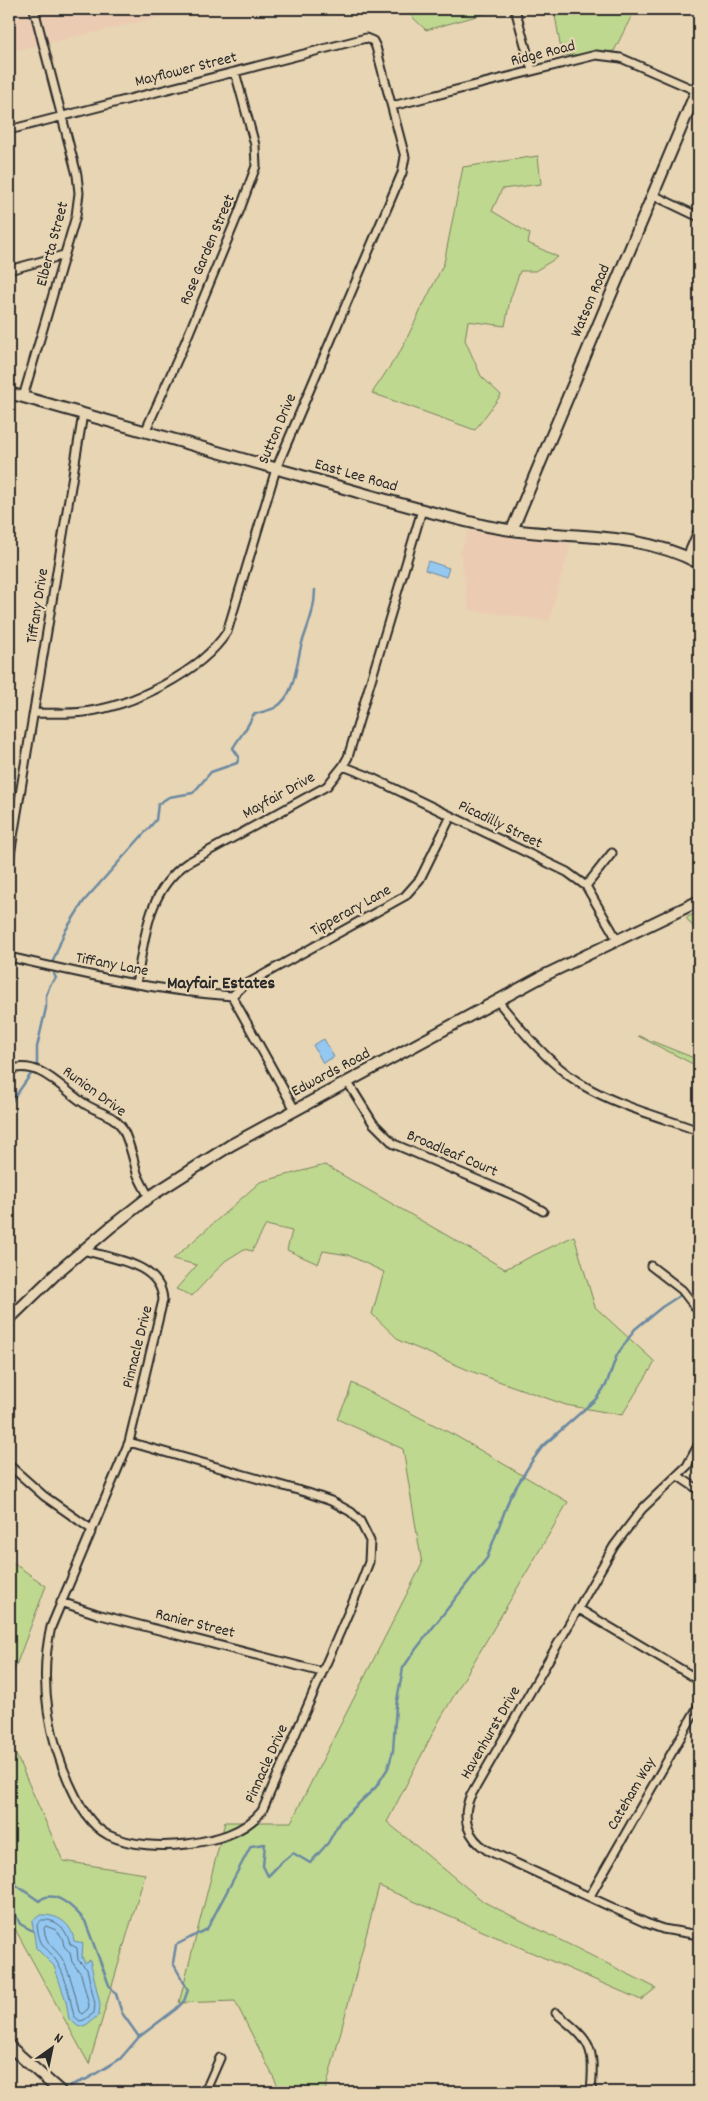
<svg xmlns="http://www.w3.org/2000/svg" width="708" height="2101" viewBox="0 0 708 2101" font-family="Dekko,sans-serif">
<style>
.built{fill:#ebccb3}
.green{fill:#bfd88f;stroke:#75825d}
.water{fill:#94c8f1;stroke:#6a89a2}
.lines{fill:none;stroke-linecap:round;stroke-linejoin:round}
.shore{stroke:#556a7a;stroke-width:1}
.stream{stroke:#6a89a2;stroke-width:2.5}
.street-casing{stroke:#2b2b2b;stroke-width:11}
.secondary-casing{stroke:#2b2b2b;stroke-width:14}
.street{stroke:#e8d5b3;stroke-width:7}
.secondary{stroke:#e8d5b3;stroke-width:10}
.labels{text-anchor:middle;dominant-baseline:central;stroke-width:4.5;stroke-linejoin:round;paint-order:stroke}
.street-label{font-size:16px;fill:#2b2b2b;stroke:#e8d5b3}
.neighbourhood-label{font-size:18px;font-weight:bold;fill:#2b2b2b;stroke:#e8d5b3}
</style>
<rect width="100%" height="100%" fill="#e8d5b3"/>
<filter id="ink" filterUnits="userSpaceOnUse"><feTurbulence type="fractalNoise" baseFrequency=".02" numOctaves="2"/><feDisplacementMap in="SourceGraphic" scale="10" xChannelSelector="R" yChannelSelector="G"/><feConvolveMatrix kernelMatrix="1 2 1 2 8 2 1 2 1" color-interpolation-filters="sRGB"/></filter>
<g filter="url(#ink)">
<path class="built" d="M9 9H197L9 52Z
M468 531 571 543 549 621 469 610 460 552Z"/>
<path class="green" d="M404 9H502L426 30Z
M554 9H635L614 51 562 56Z
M538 156 541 184 502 189 492 211 530 234 528 243 558 257 535 271H520L510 300 505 326 468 321 465 340 481 376 501 395 475 430 372 393 401 350 444 263 463 167Z
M699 911V934L686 918Z
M639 1036 699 1060V1067L638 1036Z
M325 1165 505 1269 574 1236 595 1307 655 1362 622 1415 566 1405 473 1372 400 1341 372 1314 384 1272 348 1255 323 1251 318 1264 287 1250 292 1231 266 1225 252 1251 244 1249 225 1261 192 1296 176 1289 197 1265 173 1259 260 1182Z
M352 1383 456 1436 568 1502 439 1721 387 1822 484 1902 656 1988 641 2000 379 1886 325 2092H281L235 2001 179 2003 225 1822H291L422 1564 403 1449 337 1419 348 1396Z
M9 1560 46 1586 9 1684Z
M9 1739 63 1861 145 1874 89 2064 9 1918Z"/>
<path class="water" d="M428 561 449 568 446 577 425 570Z
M324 1039 334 1057 323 1063 313 1045Z
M40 1915C57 1914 72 1923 74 1941L83 1943 82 1957 85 1963 90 1960 100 2004 99 2015 86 2025 79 2027 69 2019 66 2001 54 1966 36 1948 32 1921Z"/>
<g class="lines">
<path class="shore" d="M42 1920C59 1919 66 1930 70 1944L77 1948 78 1960 87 1969 95 2004 94 2013 84 2020 80 2021 74 2016C70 2000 67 1979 58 1964 48 1945 40 1952 37 1925Z
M46 1926 56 1930 62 1937 64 1946 70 1953 72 1962 81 1974 89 2005 88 2009 82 2014 79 2012C76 1996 71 1977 64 1962 57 1948 46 1947 44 1929Z"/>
<path class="stream" d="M53 961 64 933 84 901 156 820 158 804 169 797 193 793 211 772 237 763 239 757 233 748C240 736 248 728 253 715 260 712 270 711 276 707 296 695 296 663 302 643 308 625 315 609 315 590
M37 1064V1047L46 1008V996L50 985 56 978 54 974
M9 1105 31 1074
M9 1877 16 1885 39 1901C54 1887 75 1909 85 1921L109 1985 116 1994 122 2013 139 2037
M9 1901 20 1924 33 1931
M69 2086 87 2079 120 2059 139 2037 176 2009 184 2001 188 1990 173 1963 176 1945 207 1929 251 1846 265 1844 263 1866 268 1876 283 1861 293 1853 310 1863 328 1843 340 1821 376 1787 388 1768 393 1751 396 1706 403 1668 416 1649 487 1558 510 1497 532 1461 543 1446 596 1399 606 1385 617 1355 635 1329 662 1307 679 1296"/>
<g class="street-casing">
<path id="street" d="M515 9 532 70
M392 106 596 55 621 58 697 91
M9 130 366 38 373 41 376 47 405 157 402 173 276 469 227 632C200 673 132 706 84 712 68 714 51 713 34 713
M653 195 699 217
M9 270 64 255
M23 397 76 216 79 193 77 175 34 9
M145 432 184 345 239 212 256 166 255 145 235 72
M687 557 699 529
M343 766 366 775 567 872 586 886 618 941
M9 861 83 414
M586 886 612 853
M9 957C83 974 156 991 232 996L295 1110
M136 984C145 940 146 892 187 863L327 786 343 766 348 757 422 510
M232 996 243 986 405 896 420 879 451 816
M497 1000C522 1031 548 1063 581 1084 615 1105 661 1117 699 1131
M9 1070C40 1058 62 1090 85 1104 97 1112 112 1114 121 1126 129 1139 133 1158 137 1173 140 1181 145 1189 149 1197
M347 1081 373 1123 394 1144 522 1199 543 1211
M83 1250C112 1259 161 1263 163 1300L129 1442 51 1627C38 1682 49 1742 73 1791 81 1808 91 1826 108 1835 131 1846 162 1847 187 1844 215 1840 243 1834 262 1811L359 1588 369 1562 370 1541 360 1521 351 1512 331 1501 308 1493 129 1442
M651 1266 682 1290 699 1312
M699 1444 687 1466 642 1509 614 1546 470 1797C461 1819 468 1838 487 1850L646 1923 663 1929 699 1935
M9 1465 44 1496 91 1529
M678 1476 699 1490
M61 1602 97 1614 322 1672
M579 1609 699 1680
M590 1896 699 1705
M556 2013C591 2042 595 2045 591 2092
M205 2092 220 2058"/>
</g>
<g class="secondary-casing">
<path id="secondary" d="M9 393C98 419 188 444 278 469 344 488 410 508 478 524 553 542 628 526 699 563
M512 530 699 85
M9 1319 61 1269 112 1226 149 1197 231 1145 543 976 699 901
M9 2046 61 2092"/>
</g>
<use href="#street" class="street"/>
<use href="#secondary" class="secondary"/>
</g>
</g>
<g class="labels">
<g class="street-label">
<text transform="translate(543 54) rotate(-14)">Ridge Road</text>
<text transform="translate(186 70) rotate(-14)">Mayflower Street</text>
<text transform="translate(53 244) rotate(-75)">Elberta Street</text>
<text transform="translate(208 250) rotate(-67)">Rose Garden Street</text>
<text transform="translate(591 301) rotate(-67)">Watson Road</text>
<text transform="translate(278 429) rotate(-67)">Sutton Drive</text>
<text transform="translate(356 476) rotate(16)">East Lee Road</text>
<text transform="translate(38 606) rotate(-81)">Tiffany Drive</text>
<text transform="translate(279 796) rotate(-29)">Mayfair Drive</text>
<text transform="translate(500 825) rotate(26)">Picadilly Street</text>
<text transform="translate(351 911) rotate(-29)">Tipperary Lane</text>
<text transform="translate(112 965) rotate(11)">Tiffany Lane</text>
<text transform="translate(331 1073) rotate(-28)">Edwards Road</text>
<text transform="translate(94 1092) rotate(36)">Runion Drive</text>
<text transform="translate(452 1154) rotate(23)">Broadleaf Court</text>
<text transform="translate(138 1347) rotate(-76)">Pinnacle Drive</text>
<text transform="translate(195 1624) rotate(14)">Ranier Street</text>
<text transform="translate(491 1733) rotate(-60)">Havenhurst Drive</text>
<text transform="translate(267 1764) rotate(-66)">Pinnacle Drive</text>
<text transform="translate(632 1794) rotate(-60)">Cateham Way</text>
</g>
<g class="neighbourhood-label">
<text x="221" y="984">Mayfair Estates</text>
</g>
</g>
<rect width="708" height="2101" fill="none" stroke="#e8d5b3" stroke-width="30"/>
<rect x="15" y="15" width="678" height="2071" fill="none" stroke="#2b2b2b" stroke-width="2" filter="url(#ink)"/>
<g transform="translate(52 2048) rotate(33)" stroke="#e8d5b3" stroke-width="4" paint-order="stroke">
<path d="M0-4L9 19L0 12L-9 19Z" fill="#2b2b2b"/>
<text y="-8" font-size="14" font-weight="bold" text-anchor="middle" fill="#2b2b2b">N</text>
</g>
</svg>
